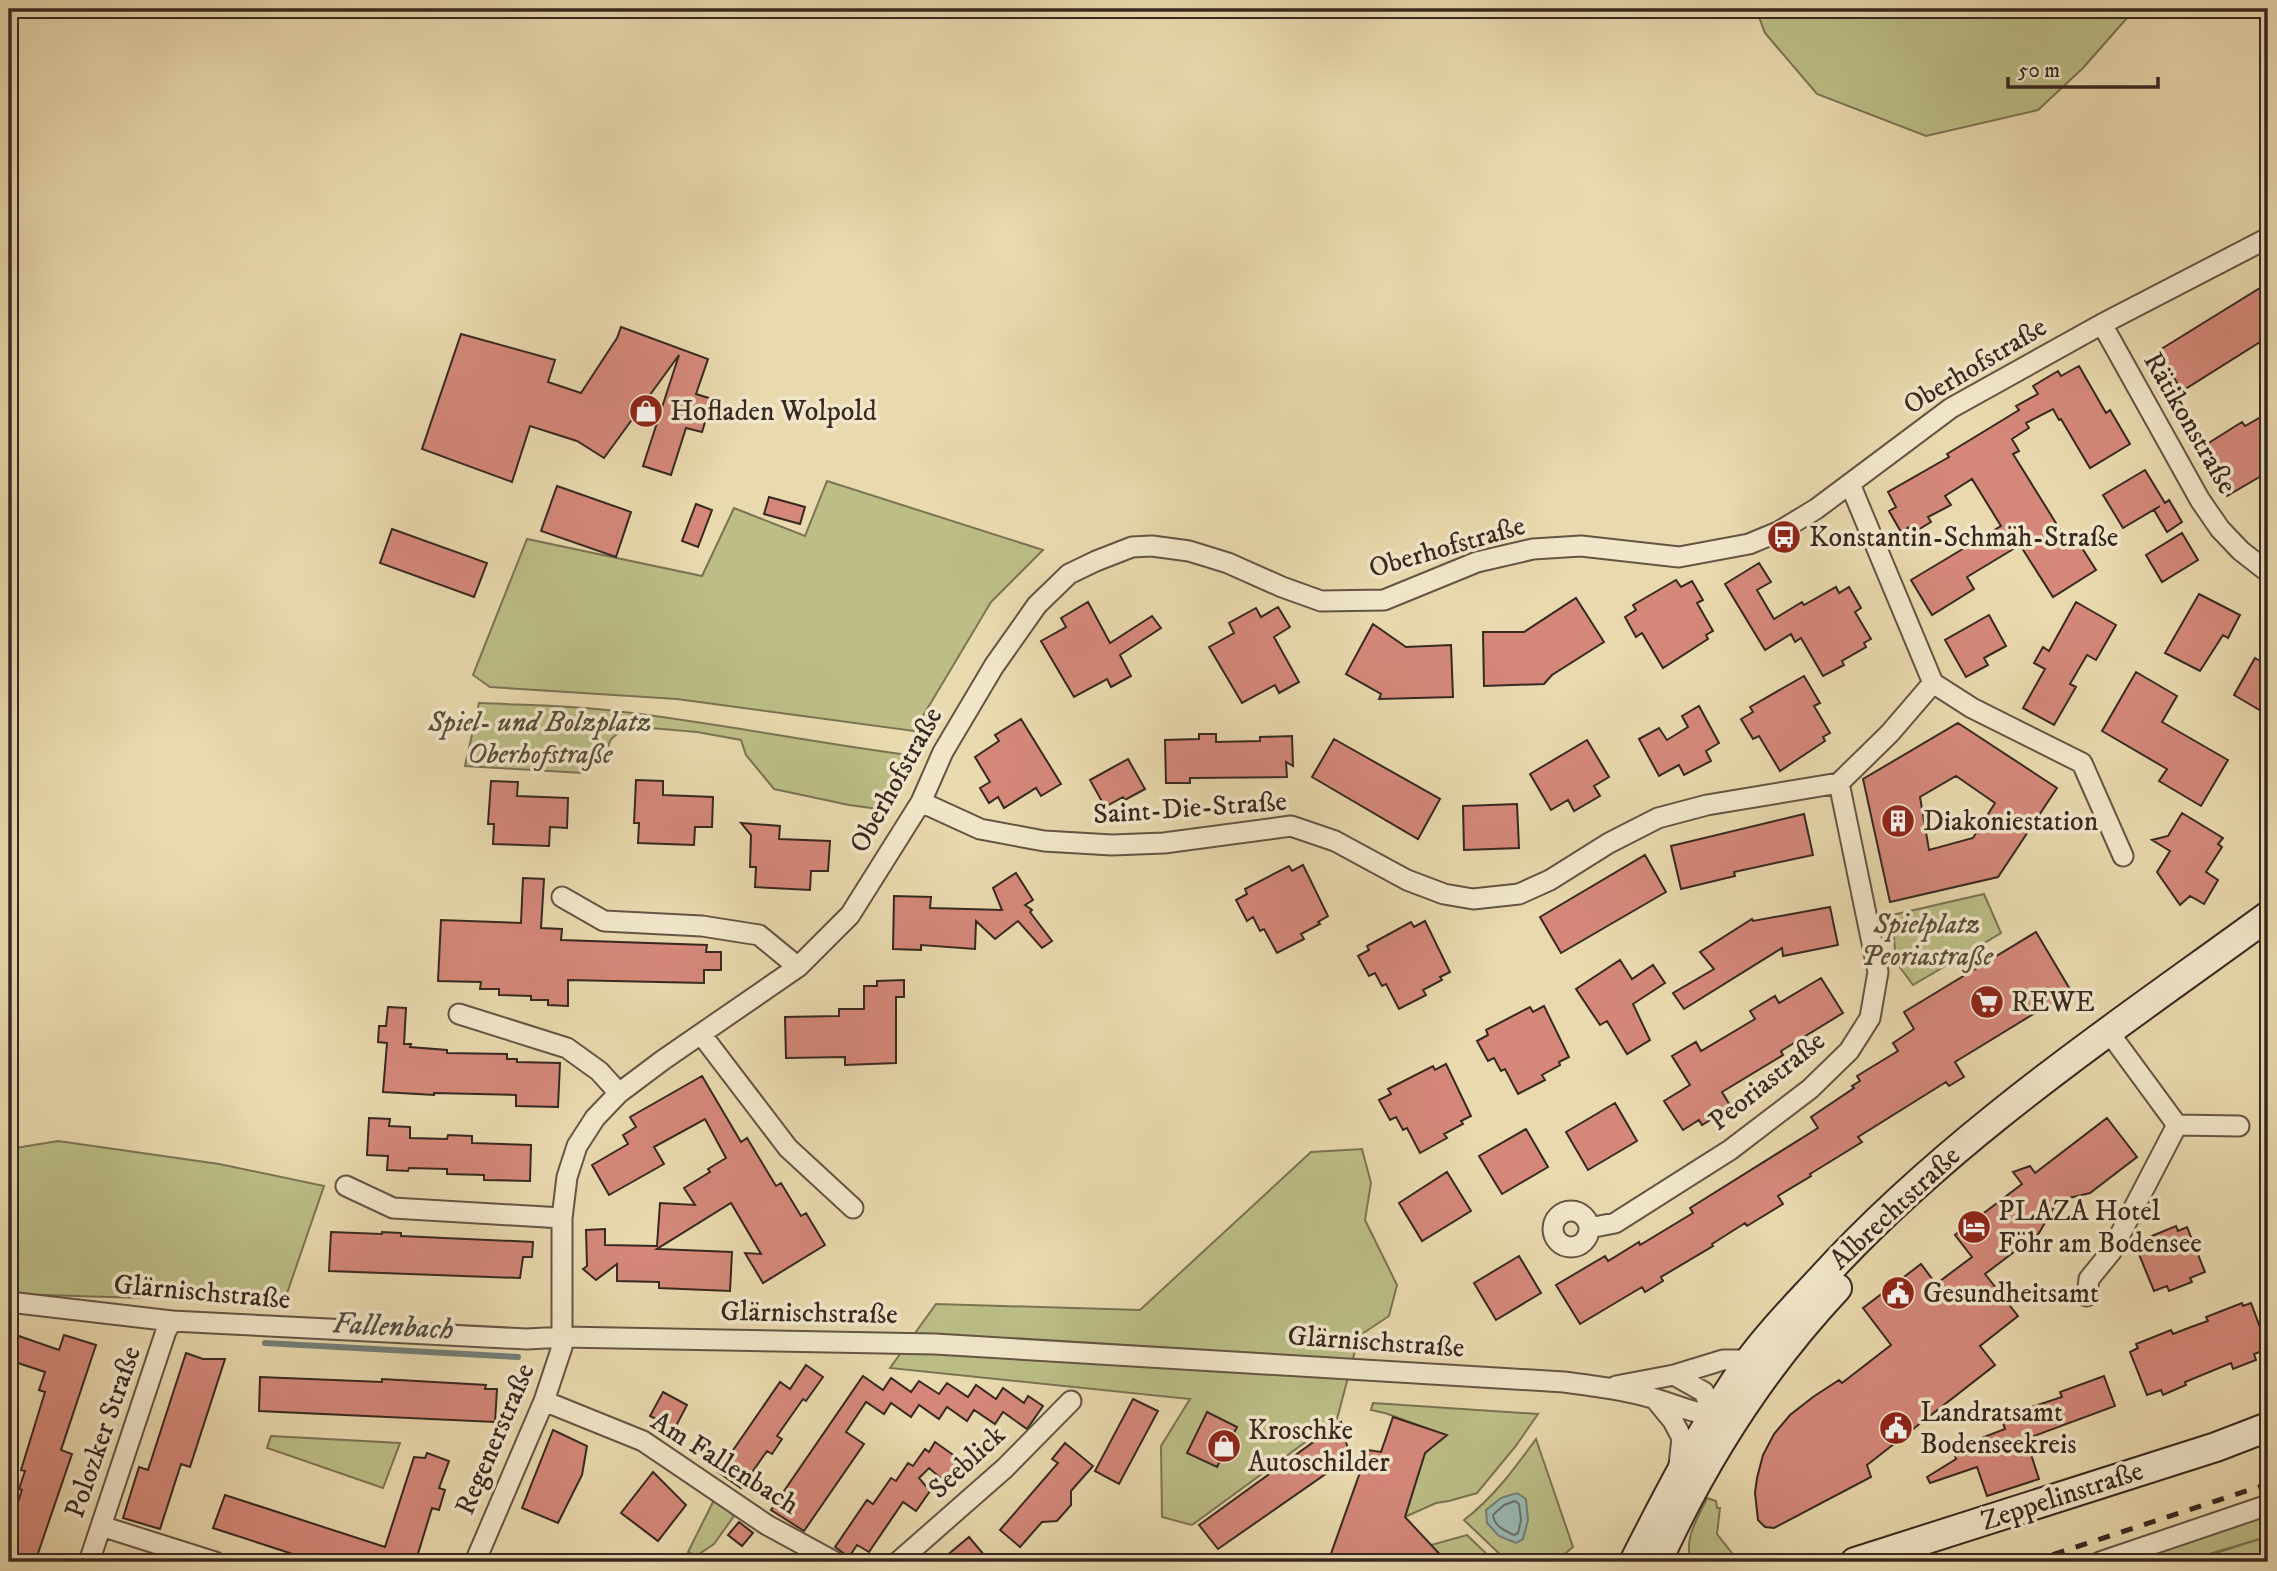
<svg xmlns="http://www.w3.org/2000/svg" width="2277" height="1571" viewBox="0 0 2277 1571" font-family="'IM FELL DW Pica',serif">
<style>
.green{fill:#bcbe86;stroke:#7a7354;stroke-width:2}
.water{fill:#9ab9b3;stroke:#727f79;stroke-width:2}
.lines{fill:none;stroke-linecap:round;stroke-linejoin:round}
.shore{stroke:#68706a;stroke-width:2}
.stream{stroke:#727f79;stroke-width:6}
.building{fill:#d5887a;stroke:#372821;stroke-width:2;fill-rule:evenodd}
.street-casing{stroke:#645444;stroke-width:23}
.secondary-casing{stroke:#372821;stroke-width:32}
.street{stroke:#f1e6ca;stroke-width:19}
.secondary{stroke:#f1e6ca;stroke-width:28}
.rail{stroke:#372821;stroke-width:5;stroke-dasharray:12 12;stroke-linecap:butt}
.labels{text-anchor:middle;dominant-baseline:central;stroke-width:7;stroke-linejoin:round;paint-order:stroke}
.street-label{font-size:28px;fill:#372821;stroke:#f1e6ca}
.poi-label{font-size:28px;fill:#372821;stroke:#f1e6ca;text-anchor:start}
.park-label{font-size:28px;font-style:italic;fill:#584e3a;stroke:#f1e6ca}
.water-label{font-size:30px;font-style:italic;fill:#504c46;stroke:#f1e6ca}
</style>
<rect width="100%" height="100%" fill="#e9d9ae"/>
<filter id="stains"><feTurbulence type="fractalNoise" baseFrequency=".00286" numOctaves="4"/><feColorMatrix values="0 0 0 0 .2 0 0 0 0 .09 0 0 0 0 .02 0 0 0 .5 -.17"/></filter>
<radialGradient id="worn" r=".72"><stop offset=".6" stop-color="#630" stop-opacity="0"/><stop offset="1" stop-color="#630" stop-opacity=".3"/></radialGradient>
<path class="green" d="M1756 9H2135L2083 68 2038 110 1926 136 1817 94 1765 33Z
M827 481 1043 550 991 602 914 731 677 699 490 687 473 675 527 539 702 576 734 508 805 536Z
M479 703C521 705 565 705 607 710 708 721 808 742 909 755L878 809 849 805 774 789 746 755 741 740 697 732 627 726 611 739 605 753 585 755 582 773 465 766Z
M1984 894 2001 933 1913 985 1896 962 1892 915Z
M58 1141 219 1164 324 1186 284 1302 9 1294V1149Z
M1362 1149 1371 1183 1365 1220 1397 1285 1389 1316 1359 1336 1337 1419 1192 1525 1162 1517 1161 1446 1190 1399 890 1368 936 1304 1140 1310 1311 1152Z
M1373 1403 1538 1414 1515 1447 1477 1493 1449 1501 1436 1503 1405 1517 1425 1453 1446 1435 1385 1413 1371 1410Z
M271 1436 400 1443 383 1488 267 1448Z
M1536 1439 1573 1547 1555 1562H1508L1464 1520C1494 1497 1515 1468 1536 1439Z
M715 1498 734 1516 714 1544 696 1556 688 1552Z
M1707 1498 1716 1501 1717 1508H1720L1717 1534 1739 1562H1692C1682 1541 1698 1518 1707 1498Z
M2268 1504V1562H2188L2263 1538 2182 1562H2079L2143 1541Z
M1467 1535 1495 1562H1447L1431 1545Z"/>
<path class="water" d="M1517 1493 1526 1499 1528 1520 1523 1539 1516 1543 1499 1536 1487 1523 1486 1510 1501 1498Z"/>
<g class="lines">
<path class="shore" d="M1515 1501 1519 1504 1521 1520 1518 1533 1514 1535C1505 1531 1494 1526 1493 1515L1504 1505Z"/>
<path class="stream" d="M265 1343 518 1357"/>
</g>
<path class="building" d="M2268 283V337L2182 391 2158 351Z
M621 327 708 359 696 394 712 399 702 432 686 428 671 475 643 466 679 355 604 458 577 441 530 426 512 482 422 449 461 334 555 360 548 382 581 393 617 338Z
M2079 366 2106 413 2110 410 2130 444 2090 468 2061 419 2059 420 2053 409 2026 423 2029 428 2012 439 2019 451 2013 454 2064 536 2071 531 2096 570 2053 597 2020 545 1967 577 1974 589 1932 615 1911 580 2001 526 1972 479 1945 496 1951 505 1928 517 1931 522 1913 533 1909 527 1901 532 1889 511 1896 507 1888 492 1949 457 1947 454 2019 410 2016 406 2038 394 2033 386 2058 371 2061 376Z
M2268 413V472L2227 496 2199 449 2242 422 2245 426Z
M2145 470 2165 503 2169 500 2182 522 2167 532 2154 510 2160 506 2123 528 2103 495Z
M557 486 631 512 616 557 541 531Z
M769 497 805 507 800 524 764 514Z
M696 504 712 510 698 547 682 541Z
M392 529 487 563 474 597 380 563Z
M2182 533 2198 560 2162 582 2146 555Z
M1759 563 1771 582 1757 590 1774 619 1802 602 1804 605 1836 587 1839 593 1849 587 1861 608 1855 612 1871 639 1864 643 1866 647 1842 661 1844 665 1823 676 1801 638 1795 642 1791 634 1765 650 1725 584Z
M1676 580 1681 587 1692 581 1703 600 1697 603 1713 631 1706 635 1708 639 1663 668 1642 633 1636 637 1625 617 1636 610 1633 605Z
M2199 594 2240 615 2228 638 2223 635 2200 671 2165 653Z
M1576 598 1604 642 1552 675 1544 684 1484 686 1483 632H1524Z
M1088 602 1110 643 1152 616 1161 628 1120 655 1131 676 1111 687 1107 679 1074 697 1041 641 1066 627 1061 618Z
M2076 602 2116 625 2096 660 2087 655 2070 684 2076 687 2054 725 2023 708 2045 669 2034 663 2043 647 2049 651Z
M1278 607 1290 627 1274 637 1299 682 1279 693 1275 685 1242 703 1209 647 1234 633 1229 623 1256 608 1261 617Z
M1989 615 2006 646 1984 658 1988 665 1966 677 1945 640Z
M1373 624 1406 647 1451 645 1453 697 1379 699 1381 694 1346 674Z
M2255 658 2268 666V715L2234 695Z
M2136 672 2177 696 2162 722 2228 760 2201 806 2159 781 2167 769 2102 731Z
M1804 676 1820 703 1814 706 1830 733 1823 737 1825 741 1780 771 1759 736 1753 739 1741 719 1753 712 1750 707Z
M1699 706 1719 743 1706 751 1711 761 1684 775 1679 765 1659 776 1639 739 1659 728 1667 740 1688 727 1682 716Z
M1021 719 1061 784 1041 796 1036 788 1004 808 998 797 989 803 980 788 990 782 975 757 999 741 995 735Z
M1958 723 2057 788 1998 877 1890 902 1863 779ZM1956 776 1995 803 1973 838 1929 850 1920 797Z
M1199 734H1216V742L1260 741V737L1292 736 1293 766 1286 762 1287 777 1190 778V783H1166L1165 740 1199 739Z
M1334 739 1440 799 1418 839 1312 777Z
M1587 740 1609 777 1594 786 1600 796 1574 811 1568 800 1551 810 1530 774Z
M1128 759 1145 789 1125 800 1123 797 1105 807 1090 780Z
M636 780 663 781V795L713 797 712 827H695L694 845 638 843 639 823H634Z
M491 781 518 782 517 796 568 798 567 828 550 827 549 846 493 844 494 824H488Z
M1517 804 1519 848 1464 850 1463 806Z
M2182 813 2223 838 2218 844 2222 847 2206 872 2218 880 2204 904 2190 896 2180 905 2157 872 2170 851 2152 840 2168 836Z
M1804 814 1813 855 1734 872 1735 876 1681 889 1671 846Z
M741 823 780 826 779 839 830 841 828 871H811L810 890 755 887 756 867H750L751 835Z
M1645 855 1666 892 1561 953 1540 917Z
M1303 865 1328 916 1318 922 1320 924 1301 934 1304 939 1277 953 1264 929 1260 931 1253 917 1247 921 1236 900 1247 894 1245 889 1289 866 1292 871Z
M1016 873 1033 900 1025 905 1032 910 1030 912 1052 941 1042 948 1018 921 995 939 976 921 975 949 921 945V950L893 949 894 896 931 897 930 908 1002 910 993 888Z
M523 878 544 879 541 928 562 929 561 940 707 945 706 952H721V970H704V983L568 980V1006L548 1005V1000H531V996L499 995V989H480L481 982 438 981 441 920 521 923Z
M1830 907 1838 945 1783 956 1782 948 1684 1009 1673 993 1714 969 1700 952 1752 919 1753 921Z
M1425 921 1450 972 1440 977 1442 980 1423 990 1426 995 1399 1009 1386 984 1382 986 1375 973 1369 976 1358 956 1369 950 1367 946 1411 922 1414 927Z
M2036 932 2071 991 1955 1062 1964 1077 1949 1086 1946 1082 1858 1137 1862 1142 1810 1174 1811 1176 1778 1196 1783 1204 1747 1226 1745 1223 1712 1244 1713 1246 1661 1277 1663 1281 1645 1292 1642 1287 1580 1324 1556 1285 1605 1256 1608 1261 1639 1242 1640 1245 1693 1213 1690 1208 1818 1128 1811 1117 1854 1088 1852 1086 1860 1081 1857 1076 1898 1051 1893 1043 1914 1029 1904 1012Z
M1620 960 1632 979 1653 965 1665 983 1633 1004 1650 1040 1627 1054 1607 1021 1600 1025 1576 989Z
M1821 978 1843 1013 1781 1051 1783 1055 1722 1092 1731 1107 1702 1125 1699 1120 1683 1130 1664 1101 1690 1085 1672 1056 1696 1042 1701 1051 1755 1019 1750 1011 1775 996 1779 1003Z
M904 980V997H896V1063L845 1065V1057L786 1058 785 1017 839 1016V1009H864V986H877V981Z
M1544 1006 1569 1057 1559 1062 1560 1065 1542 1075 1545 1080 1518 1094 1505 1069 1501 1071 1494 1058 1488 1061 1477 1041 1488 1035 1486 1030 1530 1007 1533 1012Z
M388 1007 406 1008 404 1044H411L410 1047 447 1050V1053L507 1054V1059H517V1062L560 1063 558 1107 516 1106V1095L434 1093V1095L383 1092 387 1043 378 1042 379 1026H386Z
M1446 1064 1471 1116 1461 1121 1463 1124 1444 1134 1447 1138 1420 1153 1407 1128 1403 1130 1396 1117 1390 1120 1379 1100 1391 1094 1388 1089 1433 1066 1435 1070Z
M702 1076 741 1142 747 1138 776 1186 781 1183 801 1216 806 1213 825 1245 763 1283 745 1253 761 1254 731 1203 657 1249 732 1252 730 1291 659 1288V1282L617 1281V1264L596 1280 583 1269 587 1266 586 1230 605 1229V1245L657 1246 660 1203 695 1205 684 1188 710 1172 708 1169 726 1158 705 1119 654 1147 664 1164 609 1195 592 1165 628 1144 623 1135 636 1127 630 1117Z
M1615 1103 1637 1141 1588 1170 1566 1132Z
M369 1118 390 1119 389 1126 410 1127V1138L447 1139 448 1135 472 1136V1143L531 1145 530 1181 484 1180V1175L447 1174V1169L409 1168 408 1171 387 1170 388 1156 367 1155Z
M2107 1118 2137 1157 2090 1193 2065 1199 2054 1207 2039 1233 1985 1274 2018 1316 1980 1346 1995 1365 1867 1465 1871 1477 1774 1528 1765 1527 1758 1520 1755 1493 1757 1478 1763 1455 1774 1434 1790 1415 1813 1397 1839 1380 1842 1383 1891 1345 1863 1308 1921 1264 1936 1284 1972 1257 1955 1235 2022 1184 2013 1172 2030 1166 2035 1173Z
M1526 1129 1548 1167 1502 1194 1479 1156Z
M1447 1172 1471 1211 1422 1241 1399 1203Z
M2176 1226 2178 1231 2187 1227 2205 1272 2190 1278 2192 1282 2169 1291 2167 1286 2154 1291 2136 1247 2144 1243 2142 1240Z
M331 1232 382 1234V1232L401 1233V1236L533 1242 532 1257H523L520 1278 329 1271Z
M1519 1256 1541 1293 1496 1320 1474 1283Z
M2242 1303 2243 1306 2251 1303 2268 1349 2254 1354 2256 1360 2233 1369 2231 1363 2185 1382 2186 1385 2163 1395 2161 1390 2147 1395 2130 1352 2138 1348 2136 1344 2171 1330 2173 1334 2191 1327 2208 1321 2206 1317Z
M16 1335 59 1350 64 1335 96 1345 61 1450 72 1454 35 1562H9V1529L22 1490 19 1489 25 1471 21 1470 45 1392 39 1390 45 1372 9 1360Z
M186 1353 203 1359H225L190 1467 181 1464 160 1529 123 1518 139 1467 148 1470Z
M806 1365 823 1377 806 1401 803 1399 777 1436 782 1439 772 1454 767 1451 741 1488 718 1472 780 1382 790 1389Z
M863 1376 883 1390 891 1378 911 1392 919 1381 939 1394 947 1383 968 1397 976 1385 996 1399 1003 1388 1024 1403 1028 1396 1043 1406 1027 1429 1003 1412 995 1424 974 1410 967 1421 947 1407 939 1419 919 1405 911 1417 891 1403 884 1414 866 1402 846 1432 864 1444 804 1531 771 1510Z
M2104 1376 2115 1406 2026 1439 2039 1479 1987 1496 1977 1467 1930 1483 1927 1477 1956 1459 1953 1449 2005 1429 2001 1417 2062 1397 2060 1392Z
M260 1377 382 1382V1379L486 1385 485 1389H497L495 1422 259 1411Z
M663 1392 687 1405 675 1428 650 1416Z
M1133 1399 1158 1411 1119 1484 1095 1471Z
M1207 1412 1237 1427 1217 1467 1187 1453Z
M1393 1417 1447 1435 1425 1453 1405 1517 1447 1562H1328L1368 1450 1381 1452Z
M1341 1422 1350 1457 1218 1549 1199 1525Z
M553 1430 587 1446 582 1475 558 1523 522 1508Z
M935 1442 963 1462 950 1481 945 1478 943 1480 929 1468 919 1478 930 1491 916 1511 903 1502 869 1552 857 1545 849 1557 835 1547 867 1500 873 1504 891 1478 896 1481 908 1463 913 1466 925 1449 929 1452Z
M1065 1443 1093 1466 1071 1491V1505L1057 1521 1042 1522 1020 1547 1000 1530 1058 1463 1052 1459Z
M427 1453 449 1461 439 1488 445 1490 439 1510 432 1508 417 1557 421 1559V1562H317L213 1528 225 1495 385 1547 414 1457 425 1458Z
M653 1472 686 1505 658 1541 621 1513Z
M739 1522 753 1533 742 1546 728 1535Z
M969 1537 990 1562H939Z"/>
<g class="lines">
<g class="street-casing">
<path id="street" d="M2102 324 2200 500 2220 529 2241 551 2268 572
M1850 484 1933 683 1972 708 2082 763 2123 856
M921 802 980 829 1044 841 1112 845 1164 843 1291 826 1335 841 1407 880 1444 894 1473 899 1519 894 1550 880 1609 843 1658 818 1707 805 1839 783 1890 733 1933 683
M562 897 604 921 702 926 759 935 798 967
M459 1014 567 1048 599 1071 619 1093
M701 1034 788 1148 853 1208
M2177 1125 2239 1126
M346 1186 393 1208 562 1218
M1553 1229a18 18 0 1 1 36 0a18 18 0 1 1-36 0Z
M1589 1228 1615 1223 1730 1150 1810 1089 1849 1051 1870 1018 1878 972 1839 783
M2087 1296 2089 1279 2111 1252 2177 1125 2108 1031
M9 1302 172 1321 527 1339 563 1337 935 1344 1564 1382C1595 1386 1626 1390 1656 1399 1676 1405 1693 1413 1714 1416L1704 1392 1674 1375
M1616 1386 1674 1375 1723 1360H1750
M1655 1399 1673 1421 1682 1438 1679 1465
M544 1401 643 1441 767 1525 835 1562
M101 1526 215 1562
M89 1562 166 1331 172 1321
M475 1562 544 1401 562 1347V1218L567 1177 577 1146 595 1118 619 1093 663 1060 798 967 850 915 921 802 943 752 994 666 1037 605 1069 574 1096 561 1132 547 1152 546 1189 551 1228 563 1282 587 1321 601 1384 600 1477 562 1533 549 1581 546 1679 557 1749 544 1778 532 1816 509 1951 408 2102 324 2268 238
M898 1562 1005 1468 1071 1401
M2100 1562 2268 1505"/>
</g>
<g class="secondary-casing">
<path id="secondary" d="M1634 1562C1669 1493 1705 1423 1750 1360 1771 1331 1796 1306 1820 1280 1950 1137 2113 1029 2268 916
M1657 1562C1702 1463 1762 1368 1837 1288
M1855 1562 2216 1447 2268 1427"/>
</g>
<use href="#street" class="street"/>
<use href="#secondary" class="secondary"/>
<path class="rail" d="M2030 1562 2268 1484"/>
</g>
<defs>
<g id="shop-disc" transform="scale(1.75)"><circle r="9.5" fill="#8f2418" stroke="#f1e6ca"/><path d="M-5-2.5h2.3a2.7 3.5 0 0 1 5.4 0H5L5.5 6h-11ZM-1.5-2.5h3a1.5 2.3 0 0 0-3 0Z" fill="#fff"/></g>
<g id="bus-disc" transform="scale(1.75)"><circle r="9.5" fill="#8f2418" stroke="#f1e6ca"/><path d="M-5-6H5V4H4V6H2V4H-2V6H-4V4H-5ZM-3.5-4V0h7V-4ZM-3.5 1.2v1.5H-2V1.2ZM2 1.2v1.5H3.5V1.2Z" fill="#fff"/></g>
<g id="building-disc" transform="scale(1.75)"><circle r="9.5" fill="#8f2418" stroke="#f1e6ca"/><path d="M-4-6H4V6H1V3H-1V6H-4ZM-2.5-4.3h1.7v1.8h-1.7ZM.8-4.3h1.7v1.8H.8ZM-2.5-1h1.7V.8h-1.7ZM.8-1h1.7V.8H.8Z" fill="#fff"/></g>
<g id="supermarket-disc" transform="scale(1.75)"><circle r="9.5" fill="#8f2418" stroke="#f1e6ca"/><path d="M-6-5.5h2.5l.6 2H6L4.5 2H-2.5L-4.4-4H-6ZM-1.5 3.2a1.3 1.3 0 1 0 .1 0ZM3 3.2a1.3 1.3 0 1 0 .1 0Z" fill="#fff"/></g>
<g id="hotel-disc" transform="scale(1.75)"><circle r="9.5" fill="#8f2418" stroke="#f1e6ca"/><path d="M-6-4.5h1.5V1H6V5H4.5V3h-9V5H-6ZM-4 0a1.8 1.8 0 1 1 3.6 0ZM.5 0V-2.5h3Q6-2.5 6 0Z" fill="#fff"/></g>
<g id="civic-disc" transform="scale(1.75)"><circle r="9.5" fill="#8f2418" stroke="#f1e6ca"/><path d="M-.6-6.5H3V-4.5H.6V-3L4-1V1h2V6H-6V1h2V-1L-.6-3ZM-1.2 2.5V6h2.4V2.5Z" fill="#fff"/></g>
</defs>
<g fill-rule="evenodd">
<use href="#shop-disc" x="646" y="411"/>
<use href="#bus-disc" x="1784" y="537"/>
<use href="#building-disc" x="1898" y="821"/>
<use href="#supermarket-disc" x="1987" y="1002"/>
<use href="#hotel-disc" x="1974" y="1227"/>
<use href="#civic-disc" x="1898" y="1293"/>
<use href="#civic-disc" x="1896" y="1428"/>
<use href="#shop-disc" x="1224" y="1446"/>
</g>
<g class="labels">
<g class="street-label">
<text transform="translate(1975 366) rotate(-31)">Oberhofstraße</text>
<text transform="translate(2190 423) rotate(60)">Rätikonstraße</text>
<text transform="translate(1447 547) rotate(-16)">Oberhofstraße</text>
<text transform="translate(896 780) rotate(-61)">Oberhofstraße</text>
<text transform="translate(1190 808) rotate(-4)">Saint-Die-Straße</text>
<text transform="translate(1767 1081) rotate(-39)">Peoriastraße</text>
<text transform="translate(1895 1208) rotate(-43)">Albrechtstraße</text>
<text transform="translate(202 1292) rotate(5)">Glärnischstraße</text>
<text transform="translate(809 1313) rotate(1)">Glärnischstraße</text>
<text transform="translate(1376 1342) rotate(4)">Glärnischstraße</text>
<text transform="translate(103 1432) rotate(-71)">Polozker Straße</text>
<text transform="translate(495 1439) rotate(-67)">Regenerstraße</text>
<text transform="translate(967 1462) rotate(-43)">Seeblick</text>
<text transform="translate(725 1463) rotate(32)">Am Fallenbach</text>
<text transform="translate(2062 1496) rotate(-18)">Zeppelinstraße</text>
</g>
<g class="poi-label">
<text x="670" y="411">Hofladen Wolpold</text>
<text x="1809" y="537">Konstantin-Schmäh-Straße</text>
<text x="1923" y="821">Diakoniestation</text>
<text x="2011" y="1002">REWE</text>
<text x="1998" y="1211">PLAZA Hotel<tspan x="1998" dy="32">Föhr am Bodensee</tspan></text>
<text x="1923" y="1293">Gesundheitsamt</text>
<text x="1920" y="1412">Landratsamt<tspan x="1920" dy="32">Bodenseekreis</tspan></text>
<text x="1248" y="1430">Kroschke<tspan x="1248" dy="32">Autoschilder</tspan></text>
</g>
<g class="park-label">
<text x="540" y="722">Spiel- und Bolzplatz<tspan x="540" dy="32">Oberhofstraße</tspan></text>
<text x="1927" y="924">Spielplatz<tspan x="1927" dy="32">Peoriastraße</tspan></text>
</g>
<g class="water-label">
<text transform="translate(393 1327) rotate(3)">Fallenbach</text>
</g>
</g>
<rect width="2277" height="1571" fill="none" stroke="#e9d9ae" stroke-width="35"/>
<rect x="10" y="10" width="2256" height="1550" fill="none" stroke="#372821" stroke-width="3.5"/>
<rect x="18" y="18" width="2242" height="1536" fill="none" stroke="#372821" stroke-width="2"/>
<path d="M2008 77v10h150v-10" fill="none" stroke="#372821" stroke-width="3.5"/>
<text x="2018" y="77" font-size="21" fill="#372821" stroke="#f1e6ca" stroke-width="5" paint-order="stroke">50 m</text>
<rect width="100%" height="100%" filter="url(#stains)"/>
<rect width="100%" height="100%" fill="url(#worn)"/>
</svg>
